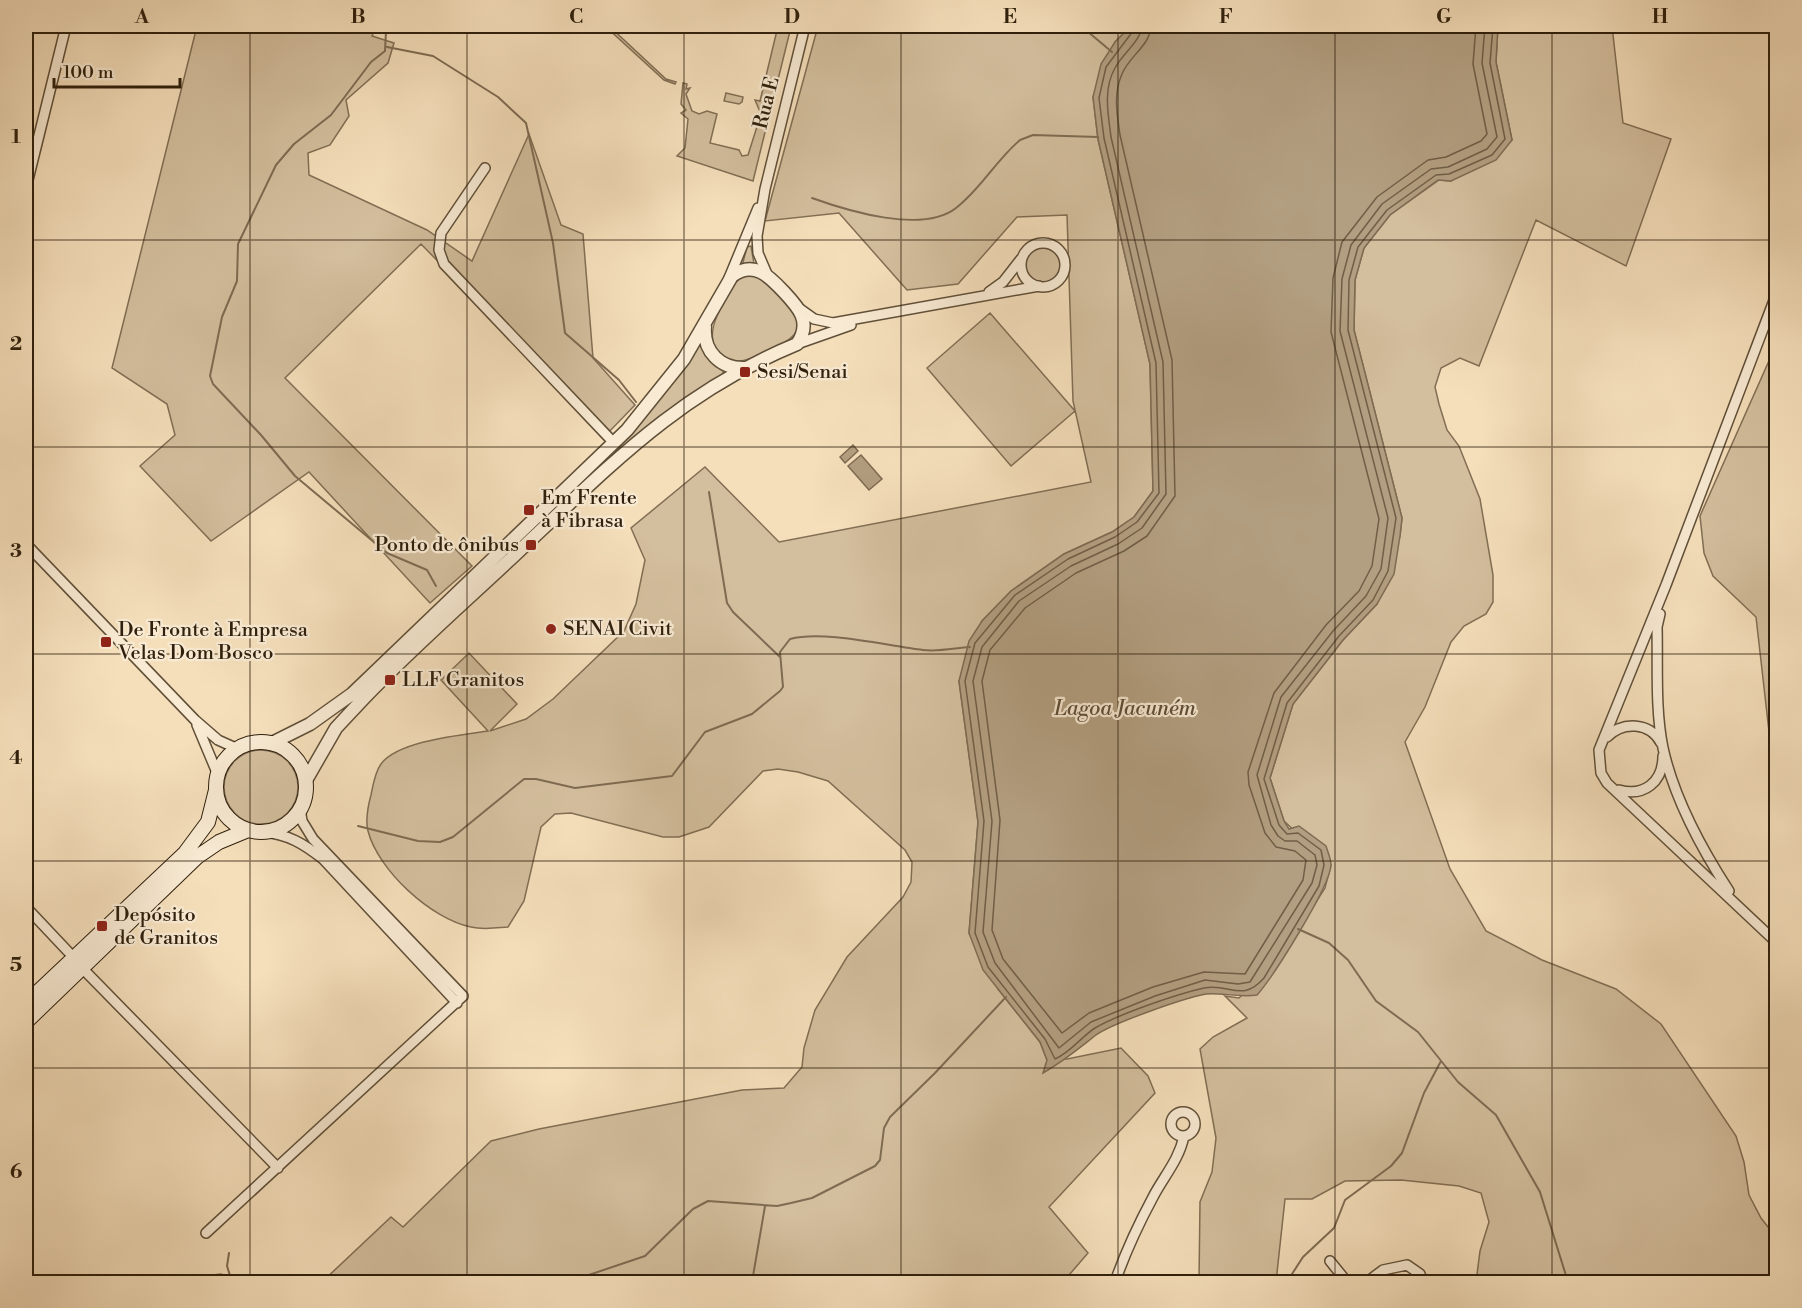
<svg xmlns="http://www.w3.org/2000/svg" width="1802" height="1308" viewBox="0 0 1802 1308" font-family="'Libre Bodoni',serif">
<style>
.green{fill:#d3be9d;stroke:#816e54;stroke-width:1.5}
.water{fill:#b29e80;stroke:#7e6b52;stroke-width:1.5}
.lines{fill:none;stroke-linecap:round;stroke-linejoin:round}
.shore{stroke:#705e46;stroke-width:1.5}
.stream{stroke:#7e6b52;stroke-width:2}
.minor-casing{stroke:#604f38;stroke-width:12}
.tertiary-casing{stroke:#604f38;stroke-width:15}
.secondary-casing{stroke:#2f1f0c;stroke-width:16}
.minor{stroke:#f8ead3;stroke-width:9}
.tertiary{stroke:#f8ead3;stroke-width:12}
.secondary{stroke:#f8ead3;stroke-width:14}
.grid{fill:none;stroke:#2f1f0c;stroke-width:1.5;stroke-opacity:0.55}
.poi-dot{fill:#8f2418;stroke:#f8ead3;stroke-width:2}
.labels{text-anchor:middle;dominant-baseline:central;stroke-width:4.5;stroke-linejoin:round;paint-order:stroke}
.street-label{font-size:20px;fill:#2f1f0c;stroke:#f8ead3}
.poi-label{font-size:20px;fill:#2f1f0c;stroke:#f8ead3;text-anchor:start}
.water-label{font-size:21px;font-style:italic;fill:#5d4b35;stroke:#f8ead3}
.neatline{fill:none;stroke:#2f1f0c;stroke-width:2}
.grid-label{font-size:20px;text-anchor:middle;font-weight:bold;fill:#2f1f0c}
</style>
<rect width="100%" height="100%" fill="#f5dfbb"/>
<filter id="stains"><feTurbulence type="fractalNoise" baseFrequency=".00333" numOctaves="4"/><feColorMatrix values="0 0 0 0 .2 0 0 0 0 .09 0 0 0 0 .02 0 0 0 .5 -.17"/></filter>
<radialGradient id="worn" r=".72"><stop offset=".6" stop-color="#630" stop-opacity="0"/><stop offset="1" stop-color="#630" stop-opacity=".3"/></radialGradient>
<path class="green" d="M197 26H376L372 36 394 43 388 63 346 100 349 116 330 145 308 153 309 175 427 230 472 261 529 134 561 225 583 234 593 358 635 405 607 434 421 244 285 378 472 566 430 603 309 472 211 541 140 466 175 435 167 404 112 368Z
M605 26H609L666 79 676 82 675 84 664 80Z
M778 26H783L790 31 753 181 677 156 685 148 688 119 681 113 686 110 681 104 683 83 687 84 686 89 690 88 686 94 692 111 699 114 707 111 717 114 710 143 739 150 742 156 748 155 761 114 755 100 760 101Z
M818 26H1131L1115 42 1093 97 1098 139 1150 364 1153 491 1134 517 1112 532 1064 554 1011 591 982 621 959 681 978 822 969 933 998 989 1040 1042 1047 1060 1067 1059 1121 1048 1148 1076 1155 1093 1049 1207 1088 1253 1063 1282H322L391 1217 403 1227 491 1141 539 1129 742 1090 784 1088 802 1067 804 1048 815 1010 847 957 903 897 911 882 912 862 905 850 828 781 798 772 778 769 763 771 709 827 679 837H663L571 813 555 814 541 827 524 901 508 927C495 928 483 930 471 927 431 919 378 870 368 831 365 819 368 806 371 795 373 785 375 772 381 764 398 741 461 735 488 731L441 680 469 653 517 704 490 731 526 719 553 699 624 631 636 604 645 560 631 528 705 467 779 542 1091 482 1073 401 1067 215 1017 217 958 284 907 290 839 213 765 221Z
M1498 26H1612L1623 123 1671 139 1626 266 1536 220 1479 366 1460 358 1441 368 1435 387 1439 404 1447 430 1459 446 1480 499 1493 575V602L1486 614 1464 626 1451 642 1425 707 1405 742 1450 869 1486 931 1542 960 1616 989 1661 1024 1736 1136 1744 1162 1749 1195 1761 1218 1776 1237V1282H1476L1480 1251 1489 1222 1481 1193 1459 1186 1401 1180 1345 1181 1312 1199H1285L1276 1282H1199L1200 1202 1212 1172 1216 1138 1200 1049 1213 1037 1247 1018 1225 996 1239 998 1281 958 1325 888 1331 865 1284 821 1270 778 1293 704 1343 640 1377 604 1400 536 1402 518 1354 330 1355 280 1364 248 1390 215 1439 180 1451 181 1512 140 1496 62Z
M726 93 743 97 742 102 739 104 724 101Z
M1024 265a19 19 0 1 1 38 0a19 19 0 1 1-38 0Z
M751 246 754 264 742 266 747 247Z
M748 274C765 278 773 288 785 300 812 328 794 340 766 352 758 355 749 360 740 361 711 365 708 336 717 316 725 297 729 283 748 274Z
M990 313 1075 411 1011 466 927 368Z
M698 345 702 346 710 361 723 371V375C650 417 593 475 532 532L530 530 636 427Z
M1776 345V759L1772 758 1756 617 1713 576 1704 553 1700 516Z
M224 787a37 37 0 1 1 74 0a37 37 0 1 1-74 0Z
M221 1274 234 1282H209L213 1275Z"/>
<path class="water" d="M1131 26H1498L1496 62 1512 140 1496 160 1451 181 1438 180 1390 215 1364 248 1355 280 1354 330 1402 518 1400 536 1394 574 1377 604 1343 640 1293 704 1270 778 1284 821 1289 829 1299 826 1326 846C1328 852 1331 859 1331 865 1330 887 1273 977 1257 995 1239 998 1219 992 1206 994 1184 998 1113 1023 1096 1035 1078 1049 1064 1061 1043 1073L1047 1060 1040 1042 983 970 969 933 978 822 959 681 969 641 982 621 1011 591 1064 554 1112 532 1134 517 1153 491 1150 364 1098 139 1093 97 1101 64 1115 42Z
M853 445 858 451 845 463 840 457Z
M861 455 882 479 869 490 848 466Z"/>
<g class="lines">
<path class="shore" d="M1135 26 1133 31 1106 67 1099 98 1104 138 1156 363 1159 493 1137 522 1115 537 1068 559 1015 595 975 643 965 681 984 821 975 933 988 967 1045 1039 1055 1059C1071 1052 1081 1037 1095 1028 1119 1014 1177 994 1204 988 1230 983 1242 1003 1264 978L1319 886 1324 865 1321 850 1298 833 1287 834 1279 825 1264 779 1287 703 1339 636 1373 600 1388 571 1396 518 1348 330 1349 280 1358 247 1387 210 1436 175 1449 174 1492 155 1505 139 1490 63 1493 26
M1142 26C1141 41 1122 54 1115 68 1103 89 1108 114 1111 137L1163 362 1166 494 1142 528 1118 544 1071 566 1019 601 982 647 973 681 992 821 983 932 995 963 1059 1048 1091 1022 1155 996 1205 980 1238 984 1250 982 1312 883 1317 865 1315 855 1297 841H1285L1278 836 1271 825 1257 775 1281 697 1333 631 1366 596 1381 569 1388 518 1340 331 1342 279 1351 245 1382 204 1431 169 1448 167 1487 149 1497 137 1482 63 1485 26
M1151 26C1150 46 1129 56 1122 74 1113 94 1117 114 1120 135L1172 360 1175 496 1147 536 1124 551 1076 573 1025 608 990 650 982 681 1000 820 992 930 1003 959 1062 1033 1089 1013 1153 987 1204 972 1245 974 1303 880 1306 860 1295 851 1276 847 1265 833 1249 785 1248 772 1274 693 1326 625 1359 591 1372 566 1379 519 1331 332 1333 278 1342 242 1377 197 1428 160 1446 157 1481 141 1487 134 1473 64 1476 26"/>
<path class="stream" d="M393 26 386 31 385 51 371 62 331 115 294 144 276 165 238 244 237 281 222 317 210 376 213 384 261 435 295 476 387 553 427 570 436 586
M1070 26 1087 31 1112 52
M387 47 433 56 498 97 526 123 553 243 565 333 619 380 636 402
M812 198C848 211 923 234 956 208 981 189 996 160 1020 140L1033 135 1098 137
M709 492 727 603 733 612 780 657
M1776 495V511
M358 826 418 841 440 842 453 837 524 779H536L575 788 672 776 705 732 752 714 780 691 783 687 780 652 790 639C824 630 887 646 923 650 939 652 955 648 970 647
M1298 929 1329 943 1348 960 1376 1001 1418 1032 1458 1082 1496 1115 1540 1192 1568 1282
M229 1253 227 1266 232 1282
M568 1282 645 1256 693 1209 708 1201 777 1206 791 1203 812 1198 875 1166 880 1160 884 1128 890 1117 935 1073 1006 997
M752 1282 765 1206
M1292 1282V1274L1303 1257 1334 1228 1345 1200 1391 1166 1402 1153 1424 1093 1441 1061"/>
<g class="minor-casing">
<path id="minor" d="M485 168 441 233 439 250 444 264 614 443
M26 188 66 26
M1021 265a22 22 0 1 1 44 0a22 22 0 1 1-44 0Z
M767 274 758 253 757 236 765 189 805 26
M729 278 758 208
M989 292 1003 282 1021 259
M1776 295 1666 585 1599 750 1601 773 1607 783 1776 942
M800 309 814 319 833 323 1039 286
M797 344 851 325
M26 544 195 720 218 740 238 749
M1660 614 1657 627C1658 666 1655 709 1663 748 1674 798 1701 848 1729 891
M197 725 218 775
M1607 737C1623 721 1650 722 1661 743
M1619 790C1644 797 1663 782 1663 756
M263 832C288 834 304 844 323 859L457 1003
M26 907 75 959
M83 969 278 1168
M1171 1124a12 12 0 1 1 24 0a12 12 0 1 1-24 0Z
M206 1233 463 996 313 839 302 821 300 808
M1330 1261 1347 1282
M1115 1282C1125 1253 1138 1225 1153 1197 1164 1176 1179 1160 1184 1136
M1367 1282 1383 1270 1407 1265 1420 1274 1423 1282"/>
</g>
<g class="tertiary-casing">
<path id="tertiary" d="M705 327C703 352 721 369 745 368
M270 744 310 724 352 694 627 430 684 359 732 276C754 260 769 276 784 292 799 308 812 322 797 344 678 393 610 466 519 551 467 600 413 647 364 698L336 728 305 782"/>
</g>
<g class="secondary-casing">
<path id="secondary" d="M216 787a45 45 0 1 1 90 0a45 45 0 1 1-90 0Z
M26 1003 185 853 208 822 216 790
M26 1022 197 857 219 842 248 830"/>
</g>
<use href="#minor" class="minor"/>
<use href="#tertiary" class="tertiary"/>
<use href="#secondary" class="secondary"/>
</g>
<path class="grid" d="M250 26V1282M467 26V1282M684 26V1282M901 26V1282M1118 26V1282M1335 26V1282M1552 26V1282M26 240H1776M26 447H1776M26 654H1776M26 861H1776M26 1068H1776"/>
<g class="poi-dot">
<rect x="739" y="366" width="12" height="12" rx="3"/>
<rect x="523" y="504" width="12" height="12" rx="3"/>
<rect x="525" y="539" width="12" height="12" rx="3"/>
<circle cx="551" cy="629" r="6"/>
<rect x="100" y="636" width="12" height="12" rx="3"/>
<rect x="384" y="674" width="12" height="12" rx="3"/>
<rect x="96" y="920" width="12" height="12" rx="3"/>
</g>
<g class="labels">
<g class="street-label">
<text transform="translate(767 103) rotate(-76)">Rua E</text>
</g>
<g class="poi-label">
<text x="757" y="372">Sesi/Senai</text>
<text x="541" y="498">Em Frente<tspan x="541" dy="23">à Fibrasa</tspan></text>
<text x="519" y="545" text-anchor="end">Ponto de ônibus</text>
<text x="563" y="629">SENAI Civit</text>
<text x="118" y="630">De Fronte à Empresa<tspan x="118" dy="23">Velas Dom Bosco</tspan></text>
<text x="402" y="680">LLF Granitos</text>
<text x="114" y="915">Depósito<tspan x="114" dy="23">de Granitos</tspan></text>
</g>
<g class="water-label">
<text x="1125" y="709">Lagoa Jacuném</text>
</g>
</g>
<rect width="1802" height="1308" fill="none" stroke="#f5dfbb" stroke-width="66"/>
<path d="M54 78v9h126v-9" fill="none" stroke="#2f1f0c" stroke-width="3"/>
<text x="63" y="78" font-size="18" fill="#2f1f0c" stroke="#f8ead3" stroke-width="4.5" paint-order="stroke">100 m</text>
<rect x="33" y="33" width="1736" height="1242" class="neatline"/>
<g class="grid-label">
<text x="142" y="23">A</text>
<text x="358" y="23">B</text>
<text x="576" y="23">C</text>
<text x="792" y="23">D</text>
<text x="1010" y="23">E</text>
<text x="1226" y="23">F</text>
<text x="1444" y="23">G</text>
<text x="1660" y="23">H</text>
<text x="16" y="143">1</text>
<text x="16" y="350">2</text>
<text x="16" y="557">3</text>
<text x="16" y="764">4</text>
<text x="16" y="971">5</text>
<text x="16" y="1178">6</text>
</g>
<rect width="100%" height="100%" filter="url(#stains)"/>
<rect width="100%" height="100%" fill="url(#worn)"/>
</svg>
